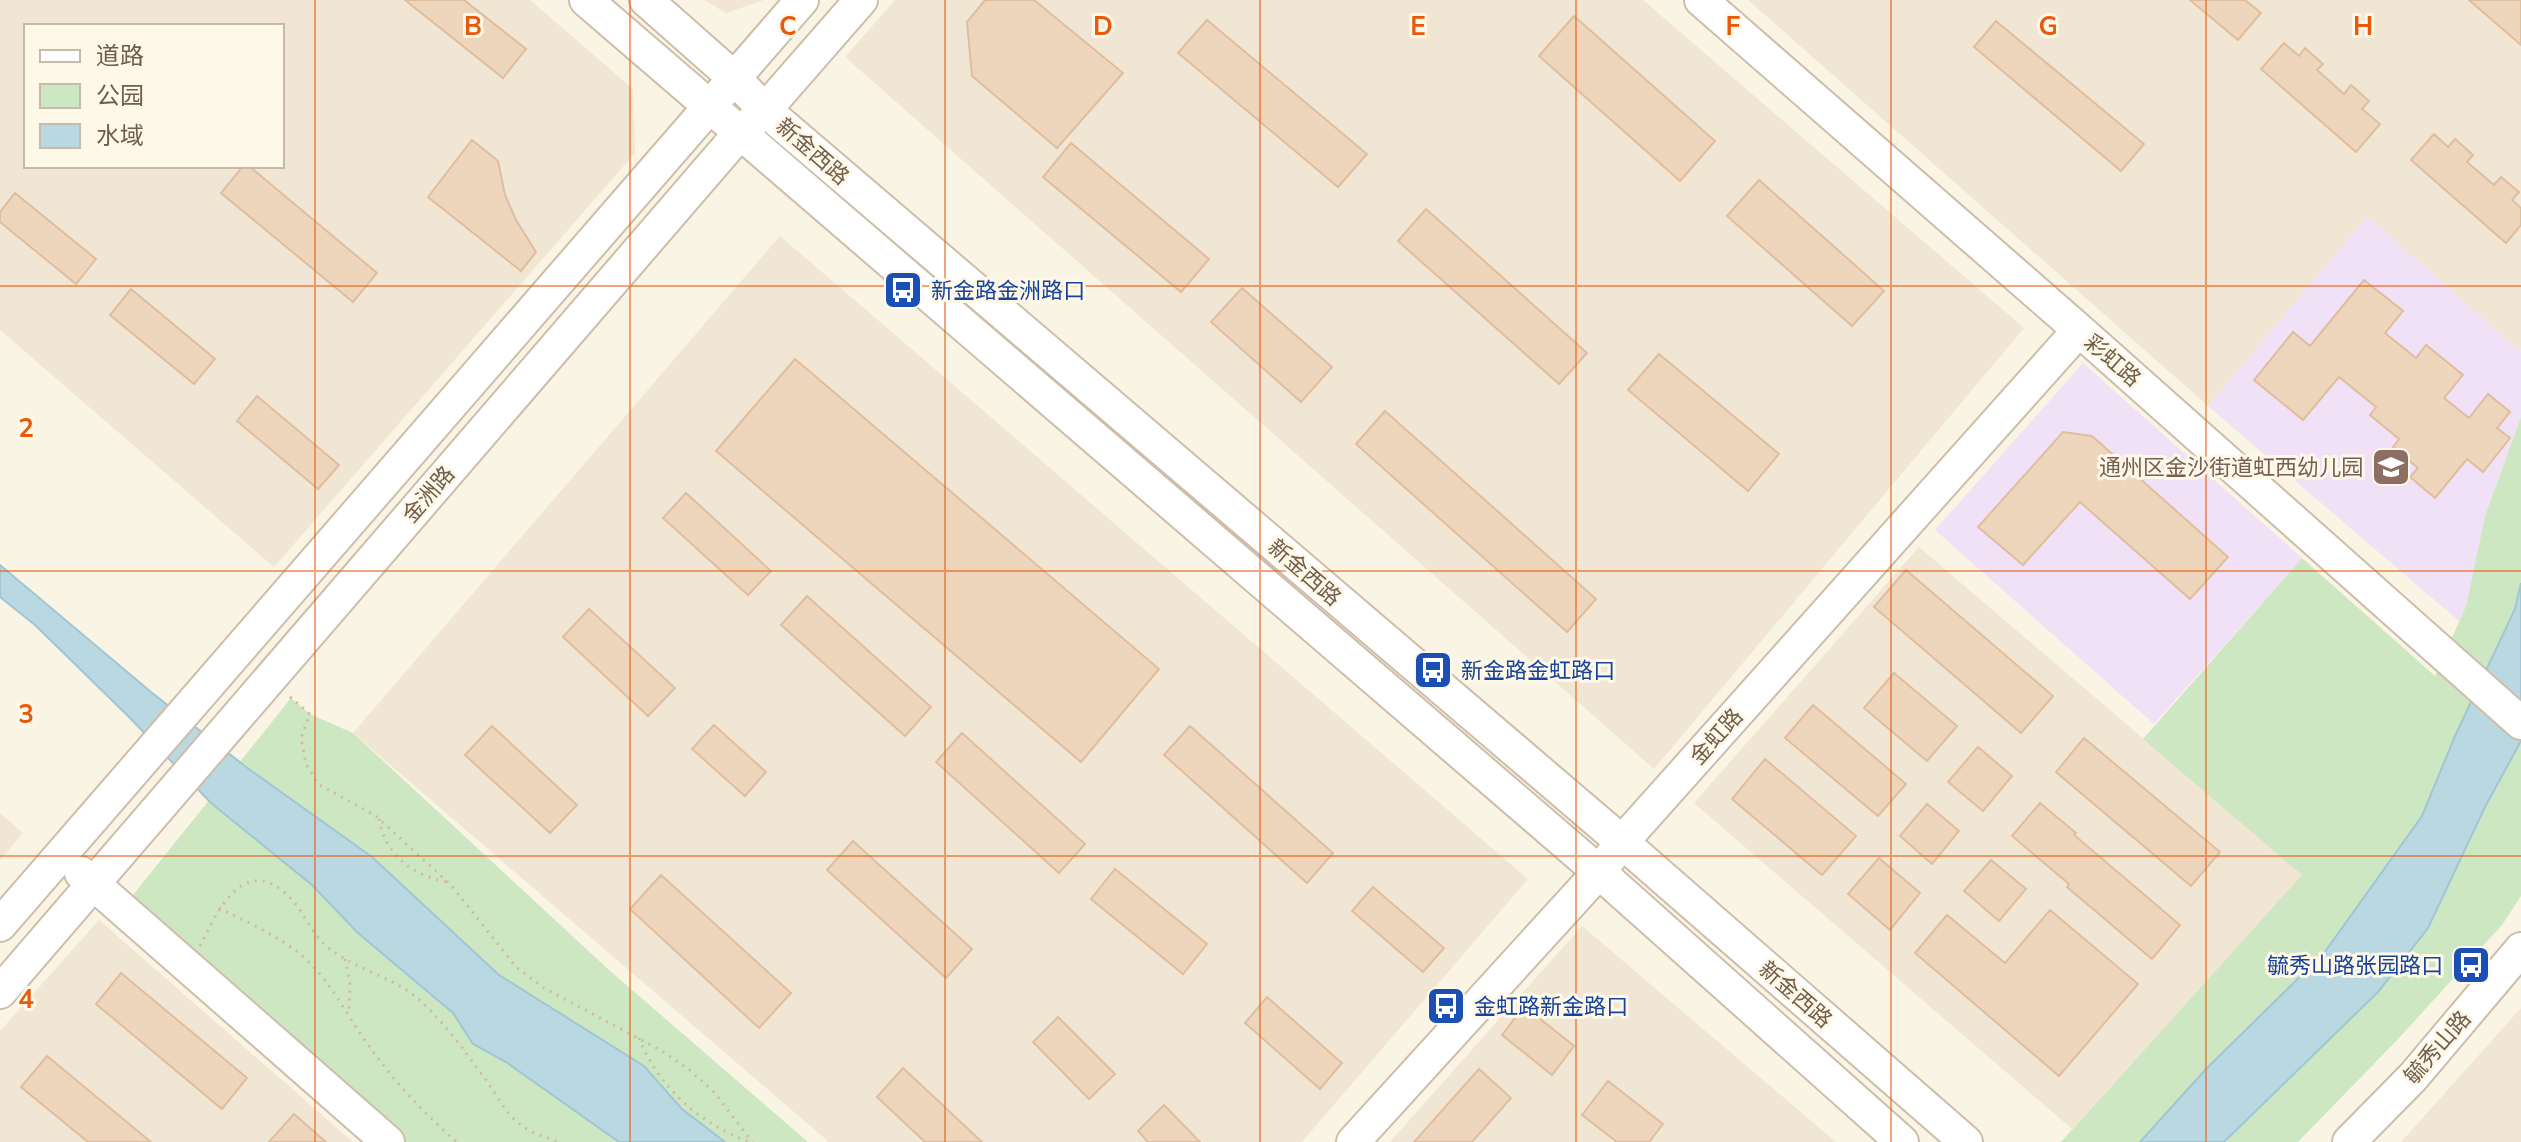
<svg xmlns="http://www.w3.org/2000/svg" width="2521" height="1142" viewBox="0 0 2521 1142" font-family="Mulish,'Noto Sans SC',sans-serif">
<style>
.residential{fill:#f1e6d3;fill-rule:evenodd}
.education{fill:#f1e1f6}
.green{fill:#cee7c3}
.water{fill:#bad8e2;stroke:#a1c6d3;stroke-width:2}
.building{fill:#eed6bd;stroke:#dfbe9f;stroke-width:2}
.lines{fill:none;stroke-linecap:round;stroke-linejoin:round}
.secondary-casing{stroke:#cdbda9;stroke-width:36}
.path{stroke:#d2b9a1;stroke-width:3;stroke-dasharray:2 6;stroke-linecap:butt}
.secondary{stroke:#fff;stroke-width:32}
.grid{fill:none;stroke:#e8590c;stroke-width:2;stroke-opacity:0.55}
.labels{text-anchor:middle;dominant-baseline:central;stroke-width:6;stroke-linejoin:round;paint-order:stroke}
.street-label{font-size:22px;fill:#715d4b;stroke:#fef8e9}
.transit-label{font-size:22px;fill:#164399;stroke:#fef8e9;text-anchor:start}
.education-label{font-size:22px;fill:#785e54;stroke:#fef8e9;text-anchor:end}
.grid-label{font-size:26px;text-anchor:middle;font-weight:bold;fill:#e8590c;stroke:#fef8e9;stroke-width:6;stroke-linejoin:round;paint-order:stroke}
</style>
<rect width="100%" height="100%" fill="#faf4e4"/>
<path class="residential" d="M0 0H530L633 89 635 153 274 567 0 330ZM26 26H282V166H26Z
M704 0H764L726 13Z
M895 0H1643L2024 328 1654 769 845 57Z
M1748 0H2521V352L2367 217 2208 406Z
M780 236 1528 879 1302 1142H829L353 733Z
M1919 547 2303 875 2072 1129 1694 803Z
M0 813 23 833 0 860Z
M99 920 353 1142H0V1031Z
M1582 926 1836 1142H1390Z
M2521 1008V1142H2401Z"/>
<path class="education" d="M2367 216 2521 352V417L2485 516 2466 606 2459 621 2208 406Z
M2083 363 2302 558 2154 724 1935 530Z"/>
<path class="green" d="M2521 417V896L2502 925 2400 1037 2298 1142H2061L2302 875 2143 739 2302 558 2435 676 2466 606 2485 516Z
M291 698 310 714 353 733 609 970 808 1142H388L121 910Z"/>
<path class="water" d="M0 565 151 692 246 767 372 857 499 975 644 1066 682 1109 725 1142H619L506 1062 473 1044 453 1013 358 933 312 885 211 803 130 718 35 625 0 597Z
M2521 583V741L2486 805 2428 928 2378 992 2224 1142H2140L2206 1069 2324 953 2422 816 2455 736 2515 609Z"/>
<path class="building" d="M405 0H464L526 49 503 78Z
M985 0H1034L1123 73 1057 148 972 76 967 22Z
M2190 0H2245L2261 13 2238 40Z
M2469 0H2521V45Z
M1574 16 1715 141 1680 181 1539 56Z
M1207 20 1367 154 1338 187 1178 53Z
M1996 21 2144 144 2121 171 1974 47Z
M2284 43 2299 56 2305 48 2323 64 2317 70 2344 94 2351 85 2369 101 2362 109 2380 124 2356 152 2261 69Z
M2434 134 2448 147 2455 139 2473 155 2467 162 2494 185 2501 177 2519 192 2512 200 2521 208V225L2506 243 2411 160Z
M472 140 498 161 505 195 516 220 536 252 521 271 428 197Z
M1071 143 1209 259 1181 292 1043 177Z
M243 166H249L377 273 353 302 221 193Z
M1759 180 1884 291 1852 326 1727 216Z
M15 193 96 259 76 284 0 222V212Z
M1426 209 1587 353 1559 384 1398 241Z
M2364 280 2403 311 2385 333 2416 358 2426 345 2463 375 2444 398 2469 418 2488 394 2510 412 2497 428 2510 438 2483 472 2467 459 2435 498 2410 477 2418 468 2393 447 2399 439 2370 415 2376 407 2339 377 2303 420 2254 380 2293 332 2310 346Z
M1242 288 1332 367 1301 402 1211 322Z
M131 289 215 359 194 384 110 315Z
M1659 354 1779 454 1748 491 1628 390Z
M795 359 1159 669 1081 762 716 451Z
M257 396 339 465 318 489 237 421Z
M1385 411 1596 599 1567 632 1356 444Z
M2063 432 2092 436 2228 557 2190 599 2080 502 2023 565 1978 527Z
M686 493 771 571 748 595 663 518Z
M1906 570 2053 696 2021 733 1874 607Z
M807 596 931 707 905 736 781 625Z
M589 609 675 688 648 716 563 637Z
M1894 673 1957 726 1927 761 1864 708Z
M1813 705 1906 784 1878 816 1785 738Z
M714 725 766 772 745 796 692 749Z
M492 726 577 805 550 833 465 755Z
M1190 726 1333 853 1307 883 1164 755Z
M962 733 1085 844 1059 873 936 762Z
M2084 738 2220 852 2191 886 2056 772Z
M1978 747 2012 776 1983 811 1948 782Z
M1765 759 1856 836 1822 875 1732 799Z
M2040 803 2076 833 2074 835 2180 925 2152 959 2067 887 2069 884 2012 836Z
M1927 804 1959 831 1932 864 1900 836Z
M853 841 972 949 946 978 827 870Z
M1879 858 1920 893 1890 930 1848 894Z
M1991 860 2026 889 1999 921 1964 891Z
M1115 869 1207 944 1183 974 1091 899Z
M661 875 791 993 759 1028 630 909Z
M1373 887 1444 948 1423 972 1352 911Z
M2050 910 2138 984 2059 1076 1915 953 1947 915 2005 963Z
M121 973 247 1078 222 1109 96 1004Z
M1267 997 1342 1063 1320 1089 1245 1023Z
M1524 1006 1574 1046 1552 1075 1502 1035Z
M1058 1017 1115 1074 1089 1099 1033 1042Z
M47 1056 151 1142H88L21 1087Z
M903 1068 982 1142H925L877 1097Z
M1479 1069 1511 1098 1472 1142H1414Z
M1608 1081 1663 1124 1649 1142H1617L1582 1115Z
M1164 1105 1200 1142H1148L1138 1131Z
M294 1114 326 1142H269Z"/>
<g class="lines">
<g class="secondary-casing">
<path id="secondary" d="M586 0 1599 872 1902 1142
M646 0 733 77 765 110 1622 842 1966 1142
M1701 0 2079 330 2521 723
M81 873 388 1142
M0 925 802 0
M0 992 740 133 765 110 861 0
M1353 1142 1599 872 1622 842 2079 330
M2349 1142 2413 1077 2521 949"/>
</g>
<path class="path" d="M290 697 310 714 301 738 306 764 318 784 376 816 428 864 451 885 516 967 544 988 662 1051 691 1071 715 1093 752 1142
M379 819C386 856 412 875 447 882
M219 908C249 923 284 938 309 962 332 985 347 1015 366 1042 392 1079 423 1113 457 1142
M200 946C216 914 242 855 285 893 301 906 308 927 322 942 348 968 388 974 416 997 442 1019 463 1049 483 1076 497 1094 505 1115 525 1128 534 1134 548 1138 558 1142
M345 959 350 984 349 1011
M639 1038C659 1088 700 1124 750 1142"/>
<use href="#secondary" class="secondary"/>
</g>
<path class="grid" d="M315 0V1142M630 0V1142M945 0V1142M1260 0V1142M1576 0V1142M1891 0V1142M2206 0V1142M0 286H2521M0 571H2521M0 856H2521"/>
<defs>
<g id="bus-square" transform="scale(2)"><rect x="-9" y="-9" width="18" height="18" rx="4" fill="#1a4fb4" stroke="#fef8e9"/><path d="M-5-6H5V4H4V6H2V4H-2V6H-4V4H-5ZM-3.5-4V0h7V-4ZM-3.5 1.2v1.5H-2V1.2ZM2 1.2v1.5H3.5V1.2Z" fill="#fff"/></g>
<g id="school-square" transform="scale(2)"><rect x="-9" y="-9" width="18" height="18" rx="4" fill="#8d6e63" stroke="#fef8e9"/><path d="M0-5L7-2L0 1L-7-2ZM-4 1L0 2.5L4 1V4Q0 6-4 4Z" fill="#fff"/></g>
</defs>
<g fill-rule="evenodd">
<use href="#bus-square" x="903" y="290"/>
<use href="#school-square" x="2391" y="467"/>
<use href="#bus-square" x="1433" y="670"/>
<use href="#bus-square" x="2471" y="965"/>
<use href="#bus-square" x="1446" y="1006"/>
</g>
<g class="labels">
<g class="street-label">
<text transform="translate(813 151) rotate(41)">新金西路</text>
<text transform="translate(2113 360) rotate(41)">彩虹路</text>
<text transform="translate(428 494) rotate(-49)">金洲路</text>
<text transform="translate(1305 572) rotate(41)">新金西路</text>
<text transform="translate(1716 736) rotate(-48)">金虹路</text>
<text transform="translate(1796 994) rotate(41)">新金西路</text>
<text transform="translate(2437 1047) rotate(-49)">毓秀山路</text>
</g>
<g class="transit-label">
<text x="931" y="290">新金路金洲路口</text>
<text x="1461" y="670">新金路金虹路口</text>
<text x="2443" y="965" text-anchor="end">毓秀山路张园路口</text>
<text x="1474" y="1006">金虹路新金路口</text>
</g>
<g class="education-label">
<text x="2363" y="467">通州区金沙街道虹西幼儿园</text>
</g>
</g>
<g class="grid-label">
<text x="473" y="35">B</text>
<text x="788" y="35">C</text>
<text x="1103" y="35">D</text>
<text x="1418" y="35">E</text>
<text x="1733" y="35">F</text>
<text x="2048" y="35">G</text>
<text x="2363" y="35">H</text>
<text x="26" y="437">2</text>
<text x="26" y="723">3</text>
<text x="26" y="1008">4</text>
</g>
<rect x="24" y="24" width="260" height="144" fill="#fef8e9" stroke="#c6baaa" stroke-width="2"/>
<rect x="40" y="50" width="40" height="12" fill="#ffffff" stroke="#c6baaa" stroke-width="2"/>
<text x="96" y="64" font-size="24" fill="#715d4b">道路</text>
<rect x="40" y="84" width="40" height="24" fill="#cee7c3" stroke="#c6baaa" stroke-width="2"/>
<text x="96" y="104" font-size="24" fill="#715d4b">公园</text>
<rect x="40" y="124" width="40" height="24" fill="#bad8e2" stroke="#c6baaa" stroke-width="2"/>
<text x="96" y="144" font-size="24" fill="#715d4b">水域</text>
</svg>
